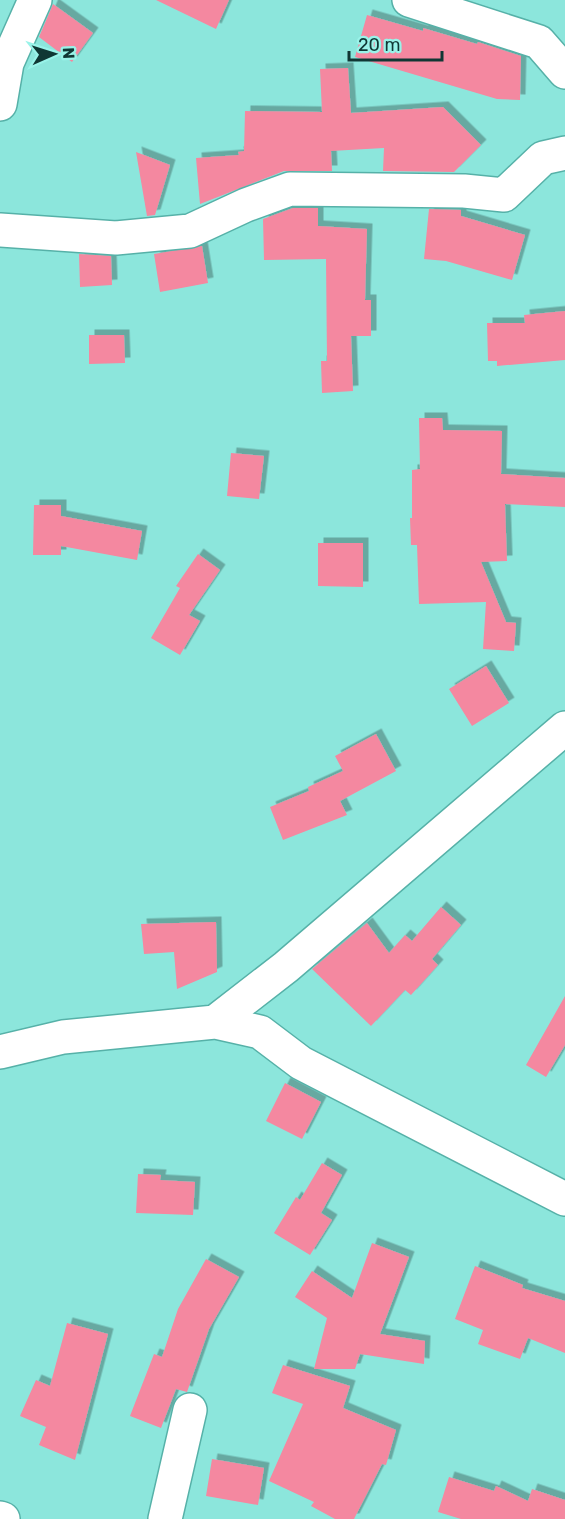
<svg xmlns="http://www.w3.org/2000/svg" width="565" height="1519" viewBox="0 0 565 1519" font-family="Rubik,sans-serif">
<style>
.building{fill:#f488a0;filter:url(#shadow)}
.lines{fill:none;stroke-linecap:round;stroke-linejoin:round}
.minor-casing{stroke:#56b1a8;stroke-width:36}
.minor{stroke:#fff;stroke-width:33}
</style>
<defs>
<filter id="shadow"><feDropShadow dx="5.5" dy="-5.5" stdDeviation="0" flood-color="#0004"/></filter>
</defs>
<rect width="100%" height="100%" fill="#8ce6dc"/>
<path class="building" d="M156 0H229L216 29Z
M53 4 93 33 72 62 39 37Z
M367 15 423 31V28L477 44 478 42 521 56 520 100 497 99 355 57Z
M348 68 351 113 443 107 481 145 454 172 383 171 384 148 331 151 332 171H284L200 204 196 158 239 155 238 152 244 151 245 111 322 112 320 69Z
M136 152 170 165 155 215 147 216Z
M293 208H318V226L367 229 365 300H371V336H351L353 391 322 393 321 361H327L326 259 264 260 263 219Z
M429 209 461 210V216L525 235 512 280 446 261 424 259Z
M202 246 208 283 160 292 154 254Z
M79 254 111 256 112 285 80 287Z
M565 311V360L497 366V361H488L487 323H525L524 315Z
M89 335H124L125 363 89 364Z
M419 418H442L443 430 502 431 501 474 565 478V507L505 504 507 561 481 562 506 622 516 623 514 651 483 649 486 602 419 604 417 545H411L410 518H412V470L420 469Z
M231 453 264 456 259 499 227 496Z
M34 505H61V516L142 531 137 560 61 546V555H33Z
M318 543H363V587L318 586Z
M198 554 220 570 189 615 200 621 180 655 151 638 180 588 176 586Z
M486 666 509 703 472 726 449 689Z
M376 734 396 771 340 801 347 815 283 840 270 807 309 791 308 787 343 771 335 756Z
M441 907 461 925 432 959 438 965 411 995 405 990 371 1026 312 969 367 923 389 953 405 935 412 941Z
M216 922 217 972 177 989 174 952 144 954 141 924Z
M565 996V1045L546 1077 526 1065Z
M285 1083 321 1102 302 1139 266 1121Z
M322 1163 342 1175 321 1213 332 1220 310 1255 274 1233 296 1197 300 1200Z
M138 1174 161 1175 160 1180 195 1182 193 1215 136 1213Z
M372 1243 409 1257 380 1334 425 1341 424 1364 360 1354 355 1369H314L327 1318 295 1297 312 1271 352 1298Z
M206 1259 239 1277 209 1329 187 1392 176 1389 161 1428 130 1416 154 1354 162 1357 178 1309Z
M475 1266 523 1285 522 1288 565 1301V1353L528 1338 520 1359 478 1344 483 1330 455 1319Z
M67 1323 108 1334 75 1460 39 1445 46 1427 20 1416 36 1380 50 1386Z
M283 1365 350 1386 343 1408 396 1430 386 1465 382 1464 354 1519H335L311 1506 314 1502 269 1481 303 1404 272 1393Z
M212 1459 264 1468 258 1505 206 1496Z
M449 1477 494 1491 496 1486 528 1501 532 1489 565 1500V1519H461L438 1512Z"/>
<g class="lines">
<g class="minor-casing">
<path id="minor" d="M409 0 539 42 565 72
M0 104 7 63 35 0
M0 230 116 238 190 231 246 205 290 189 464 191 504 195 543 158 565 153
M215 1022 260 1032 301 1063 565 1199
M0 1052 63 1037 215 1022 286 967 565 728
M0 1518 3 1519
M165 1519 190 1410"/>
</g>
<use href="#minor" class="minor"/>
</g>
<g transform="translate(54 54) rotate(87)" stroke="#99f3e9" stroke-width="4.5" paint-order="stroke">
<path d="M0-4.5L10 22L0 15L-10 22Z" fill="#103734"/>
<text y="-9" font-size="16" font-weight="bold" text-anchor="middle" fill="#103734">N</text>
</g>
<path d="M349 51v9h93v-9" fill="none" stroke="#103734" stroke-width="3"/>
<text x="358" y="51" font-size="18" fill="#103734" stroke="#99f3e9" stroke-width="4.5" paint-order="stroke">20 m</text>
</svg>
